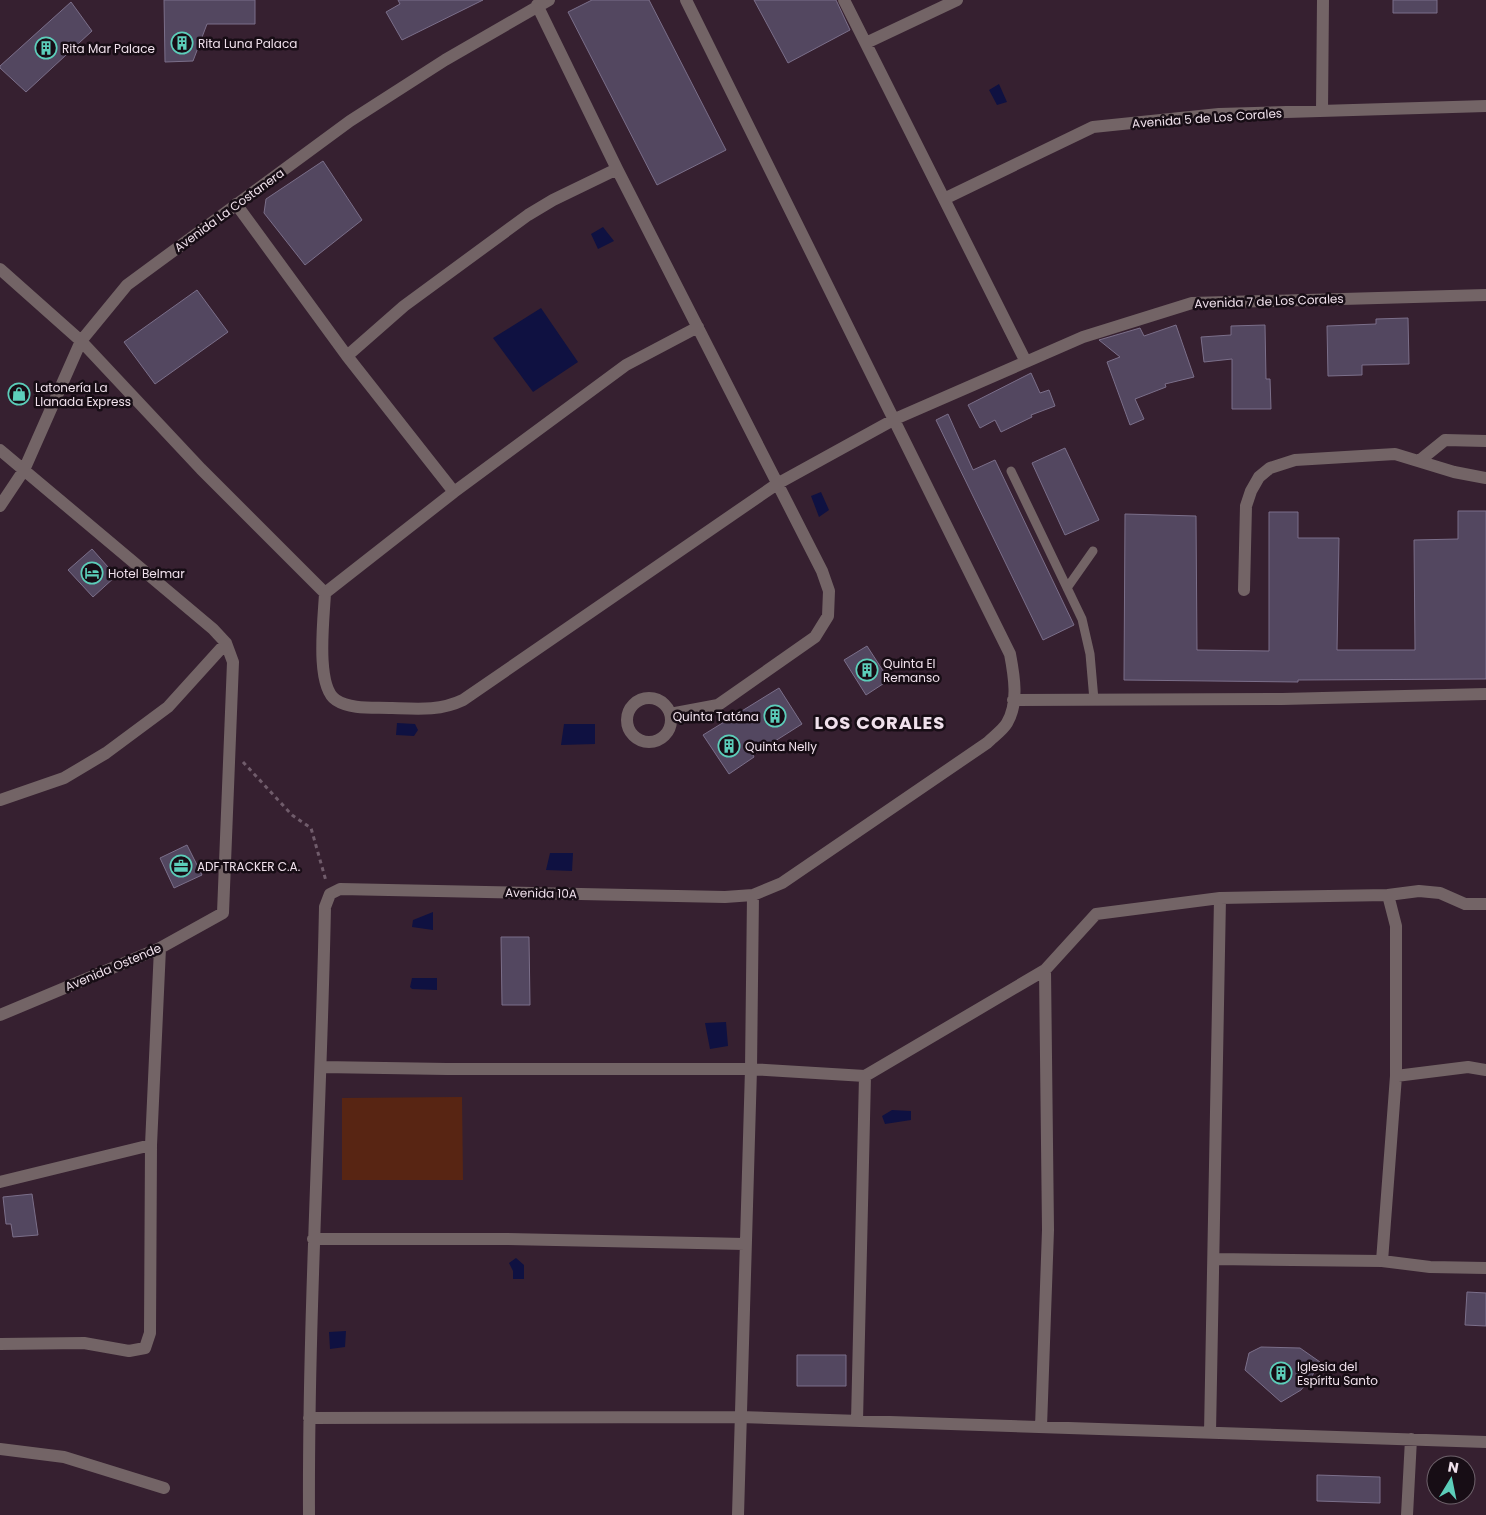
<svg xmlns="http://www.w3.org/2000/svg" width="1486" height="1515" viewBox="0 0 1486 1515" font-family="Poppins,sans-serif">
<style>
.green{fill:#582513}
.water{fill:#0f1141}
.building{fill:#534760;stroke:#7b6f8a}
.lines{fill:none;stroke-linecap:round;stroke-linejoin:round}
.path{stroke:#705c6b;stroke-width:3;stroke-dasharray:4 4;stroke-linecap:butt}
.lane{stroke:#736466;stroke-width:9}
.street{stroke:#736466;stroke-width:12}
.labels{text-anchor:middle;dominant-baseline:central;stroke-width:5;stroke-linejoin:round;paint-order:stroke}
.poi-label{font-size:12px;fill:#f0e1ec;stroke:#170d15;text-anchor:start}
.street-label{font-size:12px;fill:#f0e1ec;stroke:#170d15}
.district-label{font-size:18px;font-weight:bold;letter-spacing:1px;fill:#f0e1ec;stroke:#170d15}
</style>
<rect width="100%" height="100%" fill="#362030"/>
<path class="green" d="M462 1097 463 1180H342V1098Z"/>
<path class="water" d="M999 84 1007 102 997 105 989 90Z
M603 227 614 241 598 249 591 234Z
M541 308 578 362 533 392 493 338Z
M821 492 829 510 819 517 811 496Z
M397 723 415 724 418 730 414 736 396 735Z
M564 724H595V744L561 745Z
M550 853H573L572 871 546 870Z
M433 912V930L412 927 413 920Z
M412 978H437V990L412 989 410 987Z
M726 1022 728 1046 710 1049 705 1023Z
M892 1110 911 1111V1120L885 1124 882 1116Z
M516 1258 524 1265V1279H513V1271L509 1263Z
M346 1331 345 1347 330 1349 329 1332Z"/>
<path class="building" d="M164 0H255V24H207L193 61 165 62Z
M398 0H483L402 40 386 12 400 4Z
M592 0H649L726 150 657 185 568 12Z
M754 0H836L850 30 788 63Z
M1393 0H1437V13H1393Z
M71 2 92 31 26 92 0 68V66Z
M323 161 362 220 305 265 264 213 266 199Z
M197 290 228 332 155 384 124 342Z
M1408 318 1409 364 1362 365V375L1328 376 1327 326 1376 324V319Z
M1176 325 1194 377 1165 384 1166 387 1135 399 1144 419 1130 425 1107 362 1120 357 1099 340 1140 328 1144 336Z
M1265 325 1266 379H1270L1271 409H1232V359L1204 362 1201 337 1231 335V326Z
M1031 373 1040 393 1049 390 1055 406 1031 415 1032 417 1001 432 995 420 980 428 968 405Z
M948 414 973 470 995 460 1074 625 1043 640 936 420Z
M1065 448 1099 520 1065 535 1032 463Z
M1458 511H1486V679L1298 680V682L1124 680 1125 514 1196 516 1197 650 1269 651V512H1298V538H1339L1337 650H1415L1414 540 1458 539Z
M92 549 116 576 93 597 68 570Z
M867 646 889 680 866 695 844 660Z
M779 688 802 724 753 755 754 757 729 774 703 735Z
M187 845 202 875 174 888 160 858Z
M501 937H529L530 1005H502Z
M32 1194 38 1235 13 1237 11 1224H6L3 1197Z
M1467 1292 1486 1293V1326L1465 1325Z
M1261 1347 1300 1348 1320 1362 1312 1376 1301 1390 1281 1402 1245 1370 1249 1353Z
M797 1355H846V1386H797Z
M1317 1475 1380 1477V1503L1317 1501Z"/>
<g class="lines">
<path class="path" d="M243 762 292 815 311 828 326 881"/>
<path class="lane" d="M1011 471 1082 619 1090 654 1094 700
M1067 588 1093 551"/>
<path class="street" d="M844 0 1026 362
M537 5 617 169 822 571 829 591 828 616 815 637 718 705 670 714
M866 43 957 0
M1322 111 1323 0
M944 199 1093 127 1219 114 1486 106
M236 204 347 356 454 492
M0 269 81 341 201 469 325 593C324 617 315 686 336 700 351 710 375 707 392 708 418 709 440 711 463 700L777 484 895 419 1083 337 1192 303 1486 295
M347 356 404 306 528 215 553 200 617 169
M0 450 213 629 226 643 233 662 223 913 160 948 0 1015
M1419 461 1445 440 1486 441
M0 506 24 470 81 341 127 285 350 121 445 60 549 0
M1244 590 1246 506 1251 491 1259 477 1270 468 1295 460 1395 454 1454 472 1486 478
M325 593 454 492 626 365 698 327
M627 720a22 22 0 1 1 44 0a22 22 0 1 1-44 0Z
M1013 700 1282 699 1486 694
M0 800 64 778 106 753 168 707 226 643
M1388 895 1419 891 1440 893 1465 904H1486
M322 1067 447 1069H751L865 1076 1045 970 1096 914 1220 898 1388 895 1396 926V1076L1382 1261
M1396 1076 1468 1067 1486 1070
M0 1182 151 1145
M313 1239H506L745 1244
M1214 1259 1382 1261 1430 1267 1486 1268
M0 1344 84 1343 129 1351 145 1348 150 1333 151 1145 160 948
M309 1418 740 1417 1486 1442
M857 1421 865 1076
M1041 1427 1048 1230 1045 970
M1210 1433 1220 898
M0 1449 64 1457 164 1488
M309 1515C308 1312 321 1110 325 907L330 894 340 889 725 897 753 895 782 883 987 743C993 737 1003 730 1007 723 1019 703 1014 675 1010 654L686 0
M738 1515 751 1069 753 895
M1407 1515 1411 1439"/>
</g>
<defs>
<g id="building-ring" transform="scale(1.125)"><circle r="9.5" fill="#170d15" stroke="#5cceba" stroke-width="1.5"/><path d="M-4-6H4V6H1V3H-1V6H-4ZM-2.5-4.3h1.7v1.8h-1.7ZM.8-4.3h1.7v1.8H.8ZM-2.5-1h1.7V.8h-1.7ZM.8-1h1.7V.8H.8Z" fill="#5cceba"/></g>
<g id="shop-ring" transform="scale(1.125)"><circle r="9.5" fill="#170d15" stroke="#5cceba" stroke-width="1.5"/><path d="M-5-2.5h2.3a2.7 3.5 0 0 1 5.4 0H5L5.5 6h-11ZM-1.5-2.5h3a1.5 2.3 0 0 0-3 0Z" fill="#5cceba"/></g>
<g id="hotel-ring" transform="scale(1.125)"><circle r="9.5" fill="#170d15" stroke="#5cceba" stroke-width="1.5"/><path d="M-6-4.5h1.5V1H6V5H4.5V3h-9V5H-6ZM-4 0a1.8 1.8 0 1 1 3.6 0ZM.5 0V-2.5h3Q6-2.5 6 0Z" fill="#5cceba"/></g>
<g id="office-ring" transform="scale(1.125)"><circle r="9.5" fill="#170d15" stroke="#5cceba" stroke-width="1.5"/><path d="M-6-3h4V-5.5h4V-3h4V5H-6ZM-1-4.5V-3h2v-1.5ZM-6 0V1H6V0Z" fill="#5cceba"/></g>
</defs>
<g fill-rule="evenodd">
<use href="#building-ring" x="182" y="43"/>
<use href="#building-ring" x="46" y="48"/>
<use href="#shop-ring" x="19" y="394"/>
<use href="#hotel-ring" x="92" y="573"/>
<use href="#building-ring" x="867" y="670"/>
<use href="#building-ring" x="775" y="716"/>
<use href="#building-ring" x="729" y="746"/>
<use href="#office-ring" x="181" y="866"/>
<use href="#building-ring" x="1281" y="1373"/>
</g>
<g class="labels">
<g class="poi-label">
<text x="198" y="43">Rita Luna Palaca</text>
<text x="62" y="48">Rita Mar Palace</text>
<text x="35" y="387">Latonería La<tspan x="35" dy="14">Llanada Express</tspan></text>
<text x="108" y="573">Hotel Belmar</text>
<text x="883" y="663">Quinta El<tspan x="883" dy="14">Remanso</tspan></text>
<text x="759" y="716" text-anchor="end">Quinta Tatána</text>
<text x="745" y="746">Quinta Nelly</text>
<text x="197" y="866">ADF TRACKER C.A.</text>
<text x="1297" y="1366">Iglesia del<tspan x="1297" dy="14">Espíritu Santo</tspan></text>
</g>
<g class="street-label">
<text transform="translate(1207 118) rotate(-4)">Avenida 5 de Los Corales</text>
<text transform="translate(229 210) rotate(-36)">Avenida La Costanera</text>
<text transform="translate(1269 301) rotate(-2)">Avenida 7 de Los Corales</text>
<text transform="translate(541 893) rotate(1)">Avenida 10A</text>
<text transform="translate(113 967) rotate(-23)">Avenida Ostende</text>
</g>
<g class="district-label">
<text x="880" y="722">LOS CORALES</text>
</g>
</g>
<g transform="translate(1451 1480) rotate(10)"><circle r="24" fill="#170d15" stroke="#6e626b"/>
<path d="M0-4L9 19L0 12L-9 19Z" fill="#5cceba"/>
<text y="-8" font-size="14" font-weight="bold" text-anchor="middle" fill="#f0e1ec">N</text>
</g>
</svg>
